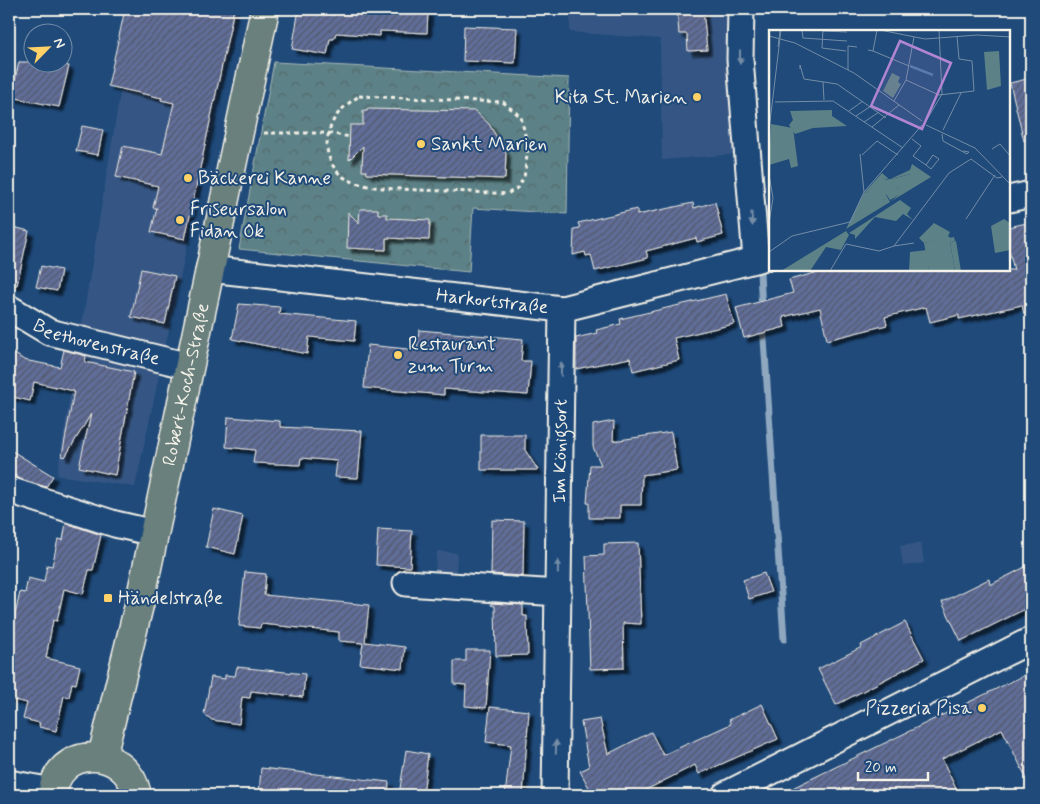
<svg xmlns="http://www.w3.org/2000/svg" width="1040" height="804" viewBox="0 0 1040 804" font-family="Mynerve,sans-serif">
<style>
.built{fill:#365785}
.forest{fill:url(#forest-crowns);stroke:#a8b9b7}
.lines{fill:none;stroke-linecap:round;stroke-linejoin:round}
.stream{stroke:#8fa8c0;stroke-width:7}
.building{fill:url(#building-hatch);stroke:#f4f1e8;filter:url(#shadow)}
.minor-casing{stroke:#f4f1e8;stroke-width:29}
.major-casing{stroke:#f4f1e8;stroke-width:31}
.path{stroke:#f4f1e8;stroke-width:3;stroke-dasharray:4 4;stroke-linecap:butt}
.minor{stroke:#1f4a7a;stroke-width:25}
.major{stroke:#6a807d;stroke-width:28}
.oneway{fill:#748da6}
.poi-dot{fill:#ffd166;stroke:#1f4a7a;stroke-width:2}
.labels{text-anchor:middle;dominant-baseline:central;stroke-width:4;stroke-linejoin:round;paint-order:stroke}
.poi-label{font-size:19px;fill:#f4f1e8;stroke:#1f4a7a;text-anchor:start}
.street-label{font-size:19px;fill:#f4f1e8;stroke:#1f4a7a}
.inset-river{fill:none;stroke:#4b78a6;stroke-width:2.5}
.inset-road{fill:none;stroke:#748da6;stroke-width:1}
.view{fill:#b185d1;fill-opacity:0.15;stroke:#b185d1;stroke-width:2.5}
.inset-edge{fill:none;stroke:#f4f1e8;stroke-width:2.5}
</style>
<defs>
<pattern id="forest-crowns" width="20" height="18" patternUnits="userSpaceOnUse" patternTransform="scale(1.25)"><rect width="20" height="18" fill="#5c8186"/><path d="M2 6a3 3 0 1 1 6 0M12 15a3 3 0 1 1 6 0" fill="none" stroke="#546a6c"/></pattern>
<pattern id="building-hatch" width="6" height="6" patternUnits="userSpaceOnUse" patternTransform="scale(1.25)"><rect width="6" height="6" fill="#606d98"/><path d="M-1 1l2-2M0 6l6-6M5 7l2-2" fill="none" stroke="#53596b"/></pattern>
<filter id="shadow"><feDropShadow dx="4.5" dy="4.5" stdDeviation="1" flood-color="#0009"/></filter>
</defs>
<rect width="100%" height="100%" fill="#1f4a7a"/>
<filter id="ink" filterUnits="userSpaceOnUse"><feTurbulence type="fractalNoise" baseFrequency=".02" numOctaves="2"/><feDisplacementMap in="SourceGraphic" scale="10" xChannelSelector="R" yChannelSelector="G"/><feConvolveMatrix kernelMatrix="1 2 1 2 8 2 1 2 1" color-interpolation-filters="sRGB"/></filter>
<g filter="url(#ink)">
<path class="built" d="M134 9H238L135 487 57 475Z
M570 9H726L737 154 662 160 660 39 570 32Z
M921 543 924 563 903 566 900 546Z
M437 551 457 553 456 573 435 572Z"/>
<path class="forest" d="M274 62 569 78 567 214 473 208 469 272 239 249Z"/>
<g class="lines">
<path class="stream" d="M760 273 762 310
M763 324 784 639"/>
</g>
<path class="building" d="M125 9H234L185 239 151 232 157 208H153L158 186 116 177 123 146 162 154 174 103 161 100 162 98 108 86Z
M299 9 334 15 335 11H349V9L428 12 427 33 380 31V36L336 33 334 39H330L327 55 292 49Z
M677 9H703L707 50 688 51 687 34H679Z
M464 26 517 28 515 63 463 61Z
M19 62H52L69 66 59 107 11 97Z
M1031 78V140L1024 141 1010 83Z
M368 109 475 111 489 124 506 153 505 179 367 174 366 171H362L363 146 349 160 350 125H363V111H367Z
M82 126 103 130 98 155 76 151Z
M715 202 723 235 697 242 696 238 650 250 646 251 648 258 595 271 591 255 586 256 585 252 573 255 574 229 580 228 578 223 637 209V215L693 203 694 208Z
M360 209H378V214H387V218L430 220 429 240 386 238V250L347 248 348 212 359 223Z
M1031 222V313L1024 314 1022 305 959 319V315L930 322 926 307 885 317 887 325 827 340 820 308 783 317 785 327 744 338 736 308 793 293 789 280 811 274 828 270H1014L1009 250V227Z
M9 226 29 231 17 285 9 284Z
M41 266 61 270 57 291 36 287Z
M141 269 175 276 165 324 131 317Z
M726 294 734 324 674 338 679 360 633 371 630 358 576 369V338L597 333 596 330 621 324 620 319Z
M239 304 280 307 279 314 356 321 354 341 309 337 307 354 232 339Z
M419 330 523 339 521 361H531L528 395 444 389V395L364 388 368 345 417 350Z
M9 350 24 360 60 367 64 350 86 356 85 362 134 372 115 475 79 467 91 414 65 457 62 456 74 391 34 382 30 401 9 396Z
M228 417 280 421V427L362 431 358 478 335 477 337 461 301 458 300 465 253 463 255 450 226 447Z
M614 421 613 441 671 432 677 470 642 475 641 505H620V518H589V503H587L590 465H601L593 447V425Z
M481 435H525V450L538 470H481Z
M9 449 53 476 46 487 20 479 9 471Z
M214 509 243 516 235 554 206 547Z
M492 520 524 521 523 576 491 574Z
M66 523 101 535 93 570H89L83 594 64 589 57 621 53 620 46 658 80 666 76 684 72 683 69 697 64 696 56 731 39 727 40 723 23 719 27 703 9 699V619L14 620 20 592 25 593 28 578 44 582 47 565 52 566 58 539 63 540Z
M378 529 412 531 410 567 376 565Z
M638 543 641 624 623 623 624 668 590 669 586 556 604 555V544Z
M1031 564V606L961 641 942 602 989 579 990 585Z
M245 572 266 574 264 595 369 605 365 642 405 647 403 669 360 664 363 643 339 641V632L261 624 260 628 239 626Z
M764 573 771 592 749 599 743 580Z
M491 603 523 605V616H527L528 655 496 656 495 606 491 605Z
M905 622 924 659 836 705 818 669 862 647 861 645Z
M466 650H490L486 708 465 706 466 685 454 684V661H466Z
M237 667 305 674 303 697 251 691 250 698 242 697 239 724 212 720 204 714 211 677 225 679V675L235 676Z
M1031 672V787L1002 729 942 759 959 795H778Z
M762 704 778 739 699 774 695 765 636 795H593L580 771 589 767 581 722 600 719 608 754 651 732 663 755 731 724 729 720Z
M490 707 529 711 523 795H505L511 745 486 742Z
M406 750 428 754 423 795H399Z
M261 768 389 782 388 795H259Z"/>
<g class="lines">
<g class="minor-casing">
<g id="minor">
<path d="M741 9 740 59 756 259"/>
<path d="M1009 199 1031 194"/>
<path id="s1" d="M209 269 562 309 770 256"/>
<path id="s2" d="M9 308 49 332 189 366"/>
<path d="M9 490 115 524 154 533"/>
<path d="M406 583 558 593"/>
<path d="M9 783 53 791"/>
<path id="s3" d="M555 795 562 309"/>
<path d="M725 795 1031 640"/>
</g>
</g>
<g class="major-casing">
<g id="major">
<path id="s4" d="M102 757 140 601 265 9"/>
<path d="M53 795C54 747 126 742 137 795"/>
</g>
</g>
<path class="path" d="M359 96 503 102 521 117 528 148 524 178 517 188 507 194C477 192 448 191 418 190 395 188 368 190 347 179 335 174 326 156 327 144 329 120 339 109 359 96Z
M264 133H328L350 137"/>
<use href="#minor" class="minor"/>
<use href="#major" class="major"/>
</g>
<defs><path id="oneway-solid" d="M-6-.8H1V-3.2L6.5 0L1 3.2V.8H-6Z" transform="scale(1.25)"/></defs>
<g class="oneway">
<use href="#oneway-solid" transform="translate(740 57) rotate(90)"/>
<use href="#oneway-solid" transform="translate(752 219) rotate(85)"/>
<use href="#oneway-solid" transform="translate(561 369) rotate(-89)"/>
<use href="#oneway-solid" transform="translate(558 567) rotate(-89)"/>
<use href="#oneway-solid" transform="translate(556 747) rotate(-89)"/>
</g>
</g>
<g class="poi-dot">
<circle cx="697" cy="97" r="5"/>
<circle cx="421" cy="144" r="5"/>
<circle cx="188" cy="178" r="5"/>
<circle cx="180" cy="220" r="5"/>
<circle cx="398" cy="355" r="5"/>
<rect x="103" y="593" width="10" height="10" rx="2.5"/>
<circle cx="982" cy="708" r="5"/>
</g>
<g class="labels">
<g class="poi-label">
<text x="687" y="97" text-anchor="end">Kita St. Marien</text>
<text x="431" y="144">Sankt Marien</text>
<text x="198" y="178">Bäckerei Kanne</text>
<text x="190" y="209">Friseursalon<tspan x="190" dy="22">Fidan Ok</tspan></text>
<text x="408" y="344">Restaurant<tspan x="408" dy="22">zum Turm</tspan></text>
<text x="118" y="598">Händelstraße</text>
<text x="972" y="708" text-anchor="end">Pizzeria Pisa</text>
</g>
<g class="street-label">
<text stroke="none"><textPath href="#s1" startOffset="285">Harkortstraße</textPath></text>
<text stroke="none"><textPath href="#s2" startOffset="95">Beethovenstraße</textPath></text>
<text stroke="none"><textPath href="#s4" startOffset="382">Robert-Koch-Straße</textPath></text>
<text stroke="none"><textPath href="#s3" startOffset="344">Im Königsort</textPath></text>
</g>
</g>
<g transform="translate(769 30)">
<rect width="241" height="241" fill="#1f4a7a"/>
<path d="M2 94 24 98 29 136 22 138 20 129 0 135ZM143 134 162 147 121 172 131 164 128 157 147 148 142 144 121 149 141 140ZM131 170 142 178 138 184 144 190 134 184 127 191 106 187 86 209V205L80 203ZM165 193 181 202 179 206 183 209 155 213 150 208ZM77 201 80 205 72 220 57 217 41 241H12ZM187 211 192 241H186L181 212ZM158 220 160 241H140L141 222Z" fill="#5c8186"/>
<path d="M123 43 131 47 129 52 132 54 124 68 114 61ZM63 80V86L78 96 44 98 26 104 20 95 24 90 21 81ZM113 143 121 150 112 148 97 163 115 172 116 163 121 172 77 199 95 163ZM235 189 241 193V220L226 223 222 196ZM185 207 186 211 181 212 186 241H160L155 213Z" fill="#5c8186"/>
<path d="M230 21 232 56 218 60 215 22Z" fill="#5c8186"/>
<path d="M150 142 144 155 128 157 132 164 121 170 117 164 115 172 97 169V163L112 147 118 150Z" fill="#5c8186"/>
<path class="inset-river" d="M141 36 164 45"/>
<path class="inset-road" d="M33 0 34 8 78 11M54 0 53 18 77 21M111 0 156 9 208 5 242 7M54 1 78 2M0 6 26 13 85 43 153 91M9 17 11 1M99 20 104 21 108 0M104 21 140 36M31 39V35L35 49 68 54 117 88M79 40V16L88 17M137 50 170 65 205 61 203 31 190 29 188 6M54 52 55 70M125 71 137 50 145 7M6 72 64 71 134 118M80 81 94 71M87 86 102 76M157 91 173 64 170 0M95 92 110 82M157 95 206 118 242 155M103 97 130 75M0 100 12 0M174 100 192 63M173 104 174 111 198 124 200 122 194 121M143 109 152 116 144 126 157 135 162 139 170 129 164 125 157 135M223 119 231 114 242 127M93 125 108 111 129 125M0 145 4 168 0 193M95 162 153 95M197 189 226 145M125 216 145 213M0 222 23 206 81 192 95 162 91 124M61 241 77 214 110 221 125 216 180 143 202 129 228 148 233 147"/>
<path class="view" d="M131 11 182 33 153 99 102 76Z"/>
<rect width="241" height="241" class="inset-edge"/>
</g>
<rect width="1040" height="804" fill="none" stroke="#1f4a7a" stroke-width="30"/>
<rect x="15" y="15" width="1010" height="774" fill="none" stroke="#f4f1e8" stroke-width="2" filter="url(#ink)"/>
<g transform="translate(48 48) rotate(66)"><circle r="24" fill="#1f4a7a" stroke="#748da6"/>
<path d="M0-4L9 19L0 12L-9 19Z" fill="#ffd166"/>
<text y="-8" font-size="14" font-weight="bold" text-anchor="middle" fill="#f4f1e8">N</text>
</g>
<path d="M858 772v8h70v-8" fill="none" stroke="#f4f1e8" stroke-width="2.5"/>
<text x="865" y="772" font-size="15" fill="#f4f1e8" stroke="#1f4a7a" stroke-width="4" paint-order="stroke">20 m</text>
</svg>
